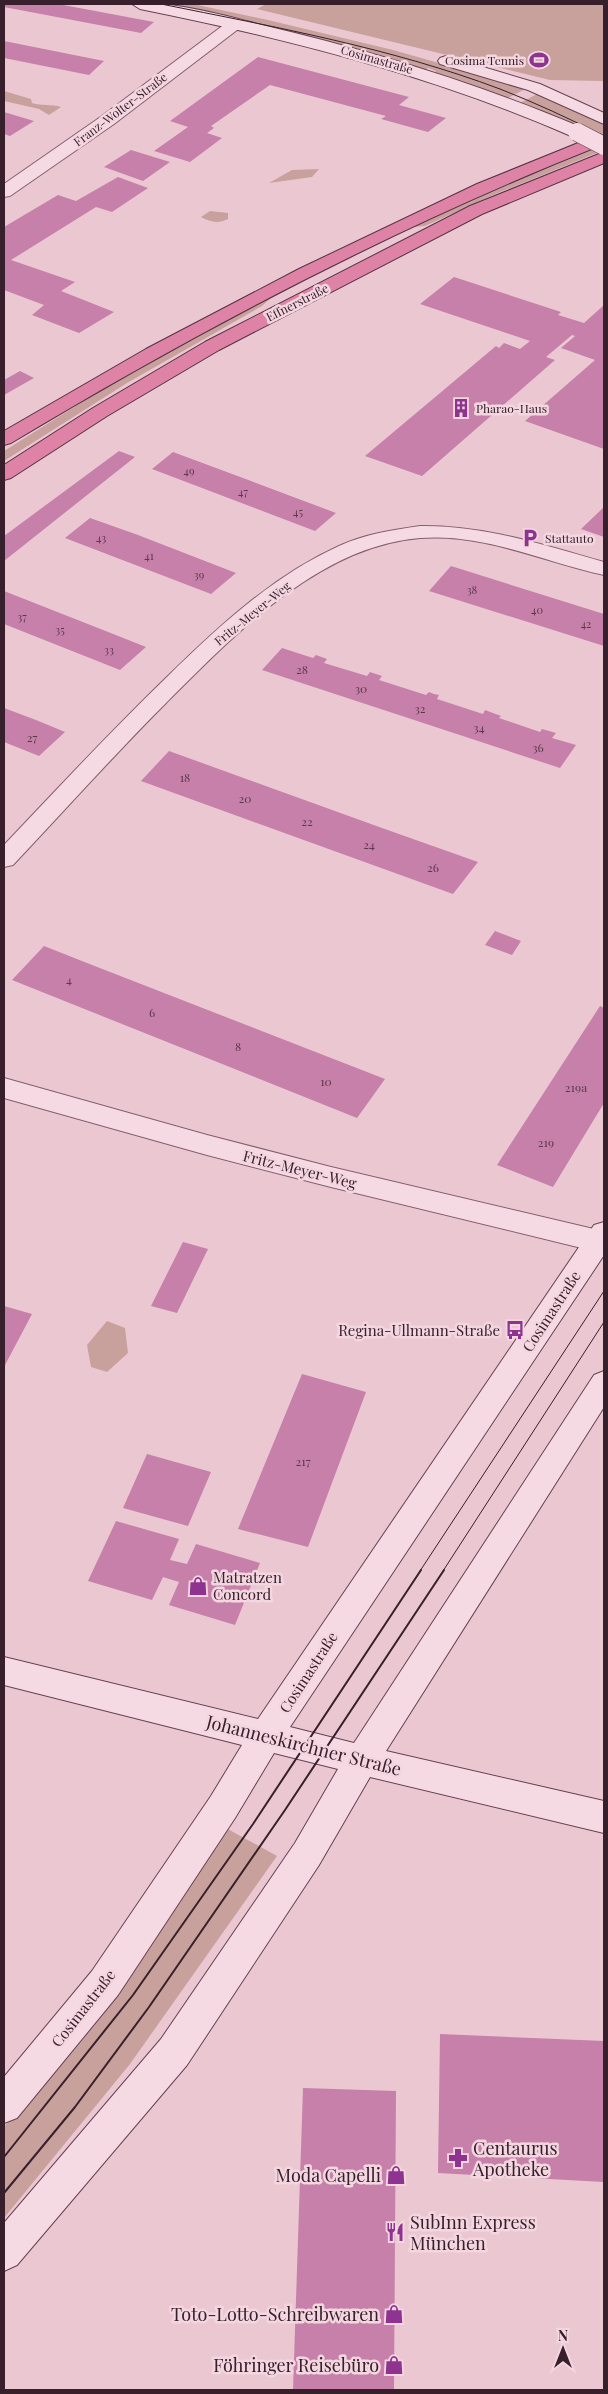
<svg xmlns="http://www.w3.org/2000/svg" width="608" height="2394" viewBox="0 0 608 2394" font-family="'Playfair Display',serif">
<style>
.green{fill:#c8a19c}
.building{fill:#c680a9}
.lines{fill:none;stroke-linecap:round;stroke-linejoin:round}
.minor-casing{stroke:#855e70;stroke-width:2}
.secondary-casing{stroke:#674154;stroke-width:2}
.trunk-casing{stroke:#533244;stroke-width:2}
.minor{fill:#f6dae3;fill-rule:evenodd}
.secondary{fill:#f6dae3;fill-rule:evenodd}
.trunk{fill:#de82a6;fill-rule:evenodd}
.tram-far1{stroke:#37202c;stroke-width:1}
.tram{stroke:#37202c;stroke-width:2}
.secondary-bridge-casing{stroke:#674154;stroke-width:19;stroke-linecap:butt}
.secondary-bridge{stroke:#f6dae3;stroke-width:18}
.labels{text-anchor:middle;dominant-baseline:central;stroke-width:5;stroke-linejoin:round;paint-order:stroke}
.far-number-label{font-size:11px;fill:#5b384b}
.far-street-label{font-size:12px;fill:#37202c;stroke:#f3d6df}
.far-poi-label{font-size:12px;fill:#37202c;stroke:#f3d6df;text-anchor:start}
.number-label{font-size:12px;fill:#5b384b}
.street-label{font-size:15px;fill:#37202c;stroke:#f3d6df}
.poi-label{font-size:15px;fill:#37202c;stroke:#f3d6df;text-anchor:end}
.near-street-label{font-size:18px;fill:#37202c;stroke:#f3d6df}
.near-poi-label{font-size:18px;fill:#37202c;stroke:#f3d6df;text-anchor:end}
</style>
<rect width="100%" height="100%" fill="#ebc7d2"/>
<path class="green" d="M151 4H193L268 20 393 50 527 88 508 98 434 73 436 71 428 68 425 70 202 14Z
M266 4H604V81L550 80 257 9Z
M4 91 31 99 32 103C42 106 51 104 61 107L49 115 39 109 4 101Z
M539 93 604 124V140L520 103Z
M604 145V150L493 195 425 226 414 227 418 222Z
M319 169 312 177 269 183 292 170Z
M210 211 228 213V219C218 224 210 222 201 217Z
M271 298 262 306 127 383 4 461V451L119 379 255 302Z
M107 1321 125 1328 128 1353 107 1372 91 1367 87 1345Z
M226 1828 277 1856 130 2064 4 2218V2127L88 2024Z"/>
<path class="building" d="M4 4H58L154 22 141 33 4 7Z
M4 41 104 61 89 75 4 58Z
M258 57 409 97 399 105 446 118 428 132 381 119 386 116 270 85 211 126 214 128 207 133 222 138 190 162 154 151 188 127 170 121Z
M4 112 34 121 10 136 4 134Z
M131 150 170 162 143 181 104 167Z
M118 177 148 188 112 212 96 207 11 260 75 282 61 291 114 312 79 333 32 315 44 305 4 290V227L58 195 76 201Z
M454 277 561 312 558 315 584 323 604 305V449L525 421 595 360 561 348 575 336 572 335 546 357 555 360 422 476 365 456 496 346 499 348 504 343 520 349 530 341 420 304Z
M20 371 34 378 4 395V380Z
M119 451 135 457 4 561V536Z
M173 452 251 481 336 513 315 531 152 469Z
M604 507V537L581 529Z
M90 518 138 535 236 573 211 594 65 538Z
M451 566 604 614V646L429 591Z
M4 591 98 628 146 647 120 670 4 624Z
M282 648 313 658 316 655 327 659 324 663 367 676 370 672 382 676 379 680 426 695 429 692 434 694 439 695 437 699 483 714 485 710 501 716 499 718 540 732 542 729 556 733 552 738 576 745 560 768 262 670Z
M4 708 36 720 65 732 39 756 4 742Z
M169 751 382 828 478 862 453 894 141 781Z
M495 931 521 941 512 955 485 945Z
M44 946 87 963 385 1079 357 1118 12 980Z
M600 1006 604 1008V1103L553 1187 497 1165Z
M183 1242 208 1249 177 1313 151 1306Z
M4 1306 32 1314 4 1367Z
M302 1374 366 1392 308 1547 238 1529Z
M147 1454 211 1472 188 1526 123 1508Z
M116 1521 179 1539 170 1560 187 1564 196 1544 260 1563 235 1625 169 1605 179 1582 163 1577 152 1600 88 1581Z
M440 2034 604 2041V2182L438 2173Z
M303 2088 396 2091 394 2390H293Z"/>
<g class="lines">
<g class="minor-casing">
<path id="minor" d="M235 19 243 24 241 27 114 124 10 196 4 197V184L102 116 229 21Z
M420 526C484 525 543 545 604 562V575C543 562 485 533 420 538 319 546 234 635 166 703 113 756 64 811 13 865L4 867V845C58 788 111 731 168 676 219 626 273 576 339 546 365 534 392 530 420 526Z
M4 1078 207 1135 331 1167 598 1230 604 1232V1250L598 1252 331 1187 207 1155 4 1098Z"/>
</g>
<g class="secondary-casing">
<path id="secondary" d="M132 4C175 1 221 15 262 25 373 51 479 84 583 128L585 132 583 136H571C431 75 289 39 140 9Z
M446 56 540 84 604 113V124L528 90 440 64 438 61 440 58Z
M604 1222V1255L290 1727 354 1743 594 1375 604 1371V1407L386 1751 604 1801V1833L370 1777 319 1865 187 2065 17 2265 4 2271V2223L161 2039 295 1843 338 1769 274 1753 235 1818 118 1995 17 2118 4 2123V2077L92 1971 211 1796 242 1745 4 1685V1657L258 1719 594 1225Z"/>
</g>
<g class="trunk-casing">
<path id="trunk" d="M593 137 599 138 601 142 599 146C395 227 199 330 11 443L4 445V431L146 349 299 269 477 184Z
M604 152V163L482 214 219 350 107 416 11 478 4 480V465L93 408 205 342 470 206Z"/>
</g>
<use href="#minor" class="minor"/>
<use href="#secondary" class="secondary"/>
<use href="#trunk" class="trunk"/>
<path class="tram-far1" d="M161 4C275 27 391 48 500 89 536 103 570 119 604 136
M420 1571 604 1291
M443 1571 604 1322"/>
<path class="tram" d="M4 2157 133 1995 253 1824 421 1570
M4 2193 75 2107 149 2007 285 1810 444 1570"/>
<g class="secondary-bridge-casing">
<path id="secondary-bridge" d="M577 132 604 146"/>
</g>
<use href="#secondary-bridge" class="secondary-bridge"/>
</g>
<defs>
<g id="stadium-bare" transform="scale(1.5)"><path d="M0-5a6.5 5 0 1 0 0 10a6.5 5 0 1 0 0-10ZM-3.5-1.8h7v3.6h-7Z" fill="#8e338f" stroke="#f3d6df" stroke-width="2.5" paint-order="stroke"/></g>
<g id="building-bare" transform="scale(1.5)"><path d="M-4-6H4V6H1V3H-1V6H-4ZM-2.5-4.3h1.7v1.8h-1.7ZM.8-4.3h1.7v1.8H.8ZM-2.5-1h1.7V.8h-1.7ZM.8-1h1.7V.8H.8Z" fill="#8e338f" stroke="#f3d6df" stroke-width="2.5" paint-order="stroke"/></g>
<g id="parking-bare" transform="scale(1.5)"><path d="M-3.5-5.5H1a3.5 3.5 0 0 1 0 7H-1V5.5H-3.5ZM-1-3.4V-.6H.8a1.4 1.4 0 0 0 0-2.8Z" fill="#8e338f" stroke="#f3d6df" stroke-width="2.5" paint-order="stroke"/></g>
<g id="bus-bare" transform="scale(1.5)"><path d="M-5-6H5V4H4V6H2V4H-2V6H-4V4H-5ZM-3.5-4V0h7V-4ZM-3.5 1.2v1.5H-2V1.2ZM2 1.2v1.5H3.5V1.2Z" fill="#8e338f" stroke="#f3d6df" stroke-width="2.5" paint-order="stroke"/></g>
<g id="shop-bare" transform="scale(1.5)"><path d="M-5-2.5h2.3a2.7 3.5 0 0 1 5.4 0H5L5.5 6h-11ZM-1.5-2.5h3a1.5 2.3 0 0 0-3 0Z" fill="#8e338f" stroke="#f3d6df" stroke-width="2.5" paint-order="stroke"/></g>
<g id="pharmacy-bare" transform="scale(1.5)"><path d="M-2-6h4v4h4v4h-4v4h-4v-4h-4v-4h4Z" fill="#8e338f" stroke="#f3d6df" stroke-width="2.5" paint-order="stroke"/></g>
<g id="restaurant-bare" transform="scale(1.5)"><path d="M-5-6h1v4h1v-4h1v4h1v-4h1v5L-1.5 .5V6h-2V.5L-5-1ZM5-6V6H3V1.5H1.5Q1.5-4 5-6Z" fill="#8e338f" stroke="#f3d6df" stroke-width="2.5" paint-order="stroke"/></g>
</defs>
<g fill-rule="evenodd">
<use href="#stadium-bare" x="539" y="60"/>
<use href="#building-bare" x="461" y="408"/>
<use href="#parking-bare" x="530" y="538"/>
<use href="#bus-bare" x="515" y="1330"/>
<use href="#shop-bare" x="198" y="1586"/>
<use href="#pharmacy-bare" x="458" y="2158"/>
<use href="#shop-bare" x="396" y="2175"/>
<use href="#restaurant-bare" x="395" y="2232"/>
<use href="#shop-bare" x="394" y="2314"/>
<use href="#shop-bare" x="394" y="2365"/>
</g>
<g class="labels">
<g class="far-number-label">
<text x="189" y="470">49</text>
<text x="243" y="491">47</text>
<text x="298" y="511">45</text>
<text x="101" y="537">43</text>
<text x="149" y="555">41</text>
<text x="199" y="574">39</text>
<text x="472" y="589">38</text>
<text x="537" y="609">40</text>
<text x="22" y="616">37</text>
<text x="586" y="623">42</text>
<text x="60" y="629">35</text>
<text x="109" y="649">33</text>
</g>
<g class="far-street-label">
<text transform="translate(377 59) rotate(16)">Cosimastraße</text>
<text transform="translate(120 109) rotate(-37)">Franz-Wolter-Straße</text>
<text transform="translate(297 302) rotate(-27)">Effnerstraße</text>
<text transform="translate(252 613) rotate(-39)">Fritz-Meyer-Weg</text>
</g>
<g class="far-poi-label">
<text x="524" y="60" text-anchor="end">Cosima Tennis</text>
<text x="476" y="408">Pharao-Haus</text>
<text x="545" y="538">Stattauto</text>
</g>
<g class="number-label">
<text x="302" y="669">28</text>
<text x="361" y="688">30</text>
<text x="420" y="708">32</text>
<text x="479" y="727">34</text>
<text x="32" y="737">27</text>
<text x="538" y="747">36</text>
<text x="185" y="777">18</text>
<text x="245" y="798">20</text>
<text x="307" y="821">22</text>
<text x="369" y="844">24</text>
<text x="433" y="867">26</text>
<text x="69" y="979">4</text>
<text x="152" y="1012">6</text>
<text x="238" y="1046">8</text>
<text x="326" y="1081">10</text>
<text x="576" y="1087">219a</text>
<text x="546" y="1142">219</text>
<text x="303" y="1461">217</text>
</g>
<g class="street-label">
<text transform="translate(300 1169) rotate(14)">Fritz-Meyer-Weg</text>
<text transform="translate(551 1311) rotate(-57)">Cosimastraße</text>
<text transform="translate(308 1672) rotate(-57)">Cosimastraße</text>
<text transform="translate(83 2008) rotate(-52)">Cosimastraße</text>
</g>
<g class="poi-label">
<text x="500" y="1330">Regina-Ullmann-Straße</text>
<text x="213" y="1577" text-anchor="start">Matratzen<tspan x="213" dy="17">Concord</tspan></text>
</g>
<g class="near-street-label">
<text transform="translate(304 1745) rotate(14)">Johanneskirchner Straße</text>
</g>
<g class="near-poi-label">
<text x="473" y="2148" text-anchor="start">Centaurus<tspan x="473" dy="21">Apotheke</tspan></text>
<text x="381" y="2175">Moda Capelli</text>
<text x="410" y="2222" text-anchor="start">SubInn Express<tspan x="410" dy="21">München</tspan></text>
<text x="379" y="2314">Toto-Lotto-Schreibwaren</text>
<text x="379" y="2365">Föhringer Reisebüro</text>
</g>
</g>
<rect width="608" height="2394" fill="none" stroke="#37202c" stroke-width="10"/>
<g transform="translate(563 2349)" stroke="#f3d6df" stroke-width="4" paint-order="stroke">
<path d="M0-4L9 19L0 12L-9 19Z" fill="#37202c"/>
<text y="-8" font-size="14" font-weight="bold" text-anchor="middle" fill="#37202c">N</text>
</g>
</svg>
